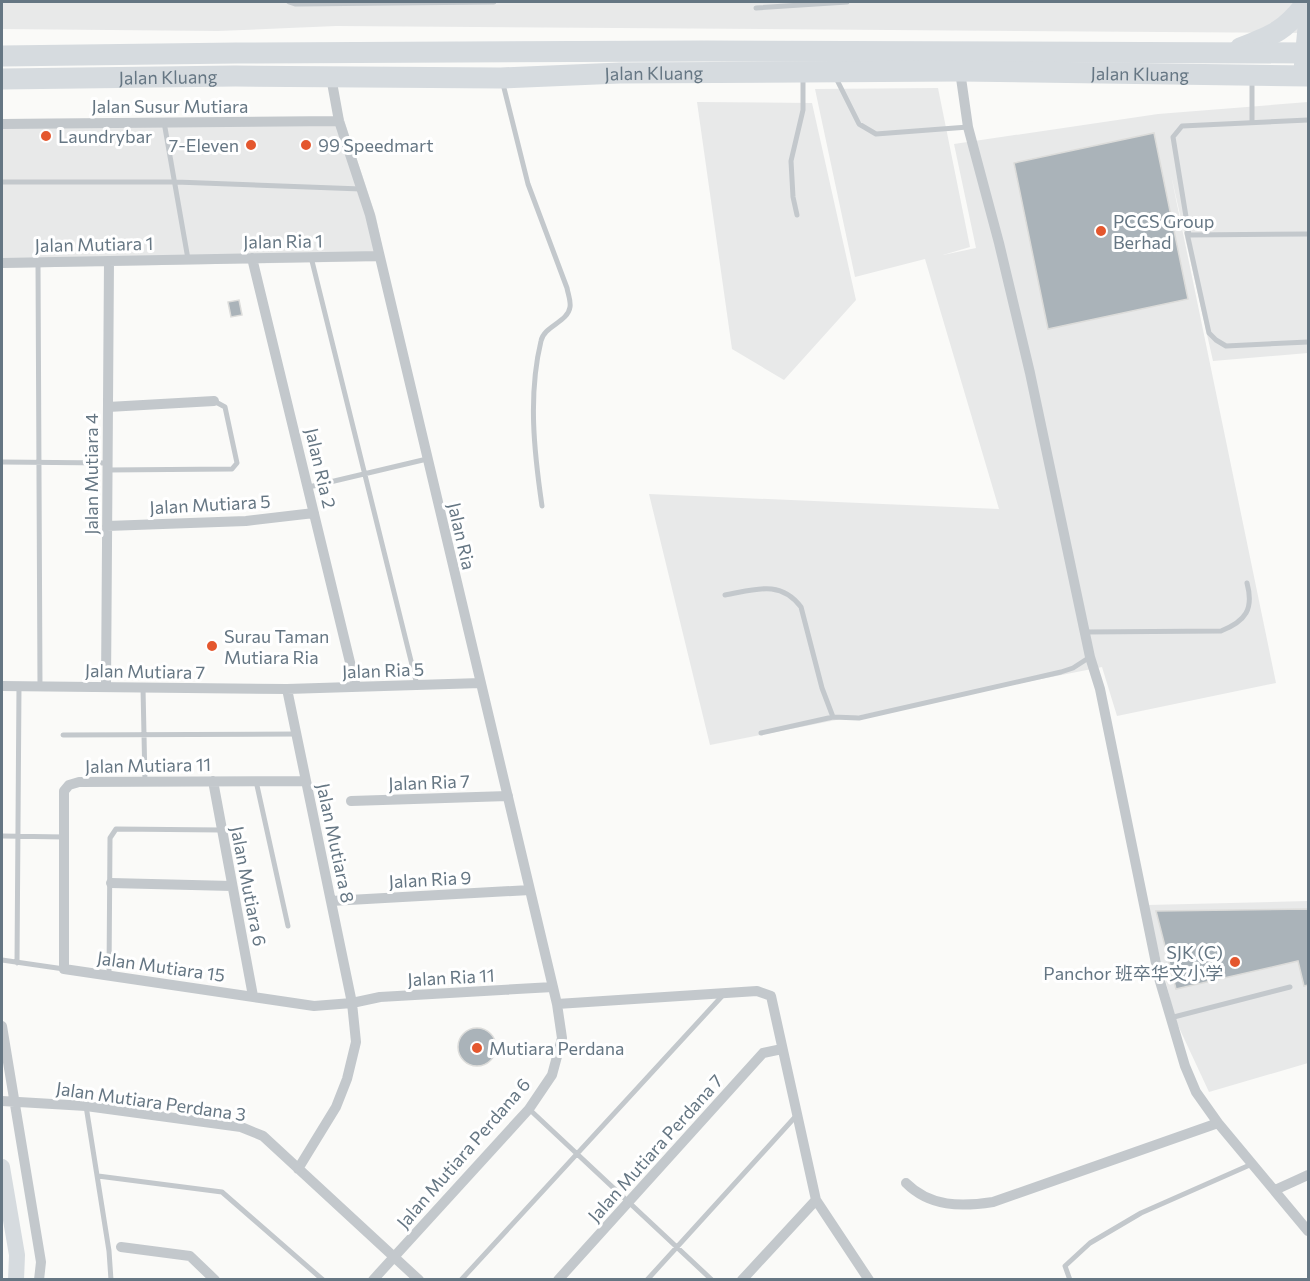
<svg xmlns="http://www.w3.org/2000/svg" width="1310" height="1281" viewBox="0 0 1310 1281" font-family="Commissioner,'Noto Sans SC',sans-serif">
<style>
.built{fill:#e8e9e9}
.building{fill:#aab3b9;stroke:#dcdcda;stroke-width:1.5}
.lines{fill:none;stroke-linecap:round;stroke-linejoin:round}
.lane{stroke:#c3c8cc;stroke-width:5}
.street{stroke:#c3c8cc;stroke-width:10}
.secondary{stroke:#d6dbdf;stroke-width:16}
.highway{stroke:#d6dbdf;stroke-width:21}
.poi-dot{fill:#e4572e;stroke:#fff;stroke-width:2}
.labels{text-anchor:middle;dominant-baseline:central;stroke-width:6;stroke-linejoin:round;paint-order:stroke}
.street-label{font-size:18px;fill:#657683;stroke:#fff}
.poi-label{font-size:18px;fill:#657683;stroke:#fff;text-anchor:start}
</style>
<rect width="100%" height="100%" fill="#fafaf8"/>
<path class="built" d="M2 2H1308V33L336 26 218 31 2 29Z
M938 88 970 247 943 255 976 248 954 144 1158 114 1308 102V353L1213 361 1171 175 1276 683 1117 716 1102 667 710 745 649 494 999 509 925 259 855 277 815 89Z
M697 102 812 103 856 300 784 380 732 349Z
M343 117 376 217 385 261 2 268V119Z
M1308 901V1063L1209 1092 1175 1019 1147 905Z"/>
<path class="building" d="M1154 133 1188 299 1048 329 1014 163Z
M239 300 242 315 231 317 228 302Z
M1308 909V985L1304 986 1298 961 1176 989 1156 911Z
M458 1047a19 19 0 1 1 38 0a19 19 0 1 1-38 0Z"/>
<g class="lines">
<path class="lane" d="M289 2 295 4 494 2
M756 8 847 2
M836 78 859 124 876 134 968 127
M503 84 528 184 567 288C568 294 571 301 570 307 568 322 544 326 541 341 528 395 534 451 542 506
M1308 120 1182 126 1173 137 1189 235 1187 233 1209 333 1216 340 1226 346 1308 342
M164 122 188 259
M1252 122V79
M2 182H176L361 189
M797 215 793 197 791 161 803 110V77
M1189 235 1308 234
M311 257 417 685
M38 262 40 686
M2 462 107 463
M107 470 232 469 237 463 225 407 214 401
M309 487 427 459
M725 595C754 590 780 579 801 607L822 688 833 717 859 718 1061 672 1073 668 1090 657
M1085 632 1221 631C1246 621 1254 609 1247 583
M143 688 145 781
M761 733 833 717
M63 735 297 734
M256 781 288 926
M2 836 64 837
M2 960 64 969
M17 963 19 686
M109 975 110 838 116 829 221 830
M1170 1018 1290 987
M86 1106 109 1251 111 1280
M529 1109 712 1280
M98 1176 222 1192 323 1280
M461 1280 724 994
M647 1280 796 1116
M1070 1280 1065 1266 1090 1243 1141 1213 1252 1164"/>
<path class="street" d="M960 71 968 127 999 243 1030 373 1090 657 1100 689 1159 978 1185 1066 1196 1092 1218 1123 1308 1231
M331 77 339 121 370 215 557 1004 562 1038 552 1075 529 1109 373 1280
M2 124 339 121
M252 258 356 687
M2 263 379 256
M108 407 214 401
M107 526 246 521 314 513
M2 686 287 689 481 683
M106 687 109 261
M287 689 352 1003 356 1042 347 1079 336 1107 298 1169
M213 781 253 996
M306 781 79 782 69 785 64 791V969L314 1006 352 1003 380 997 553 987
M351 801 508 796
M111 883 232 886
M331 901 530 890
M557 1004 757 991 771 996 816 1200 869 1280
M2 1026 41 1262 39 1280
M2 1101 86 1106 241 1127 263 1136 419 1280
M906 1183C930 1207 961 1207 993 1202L1218 1123
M1275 1190 1308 1175
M121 1247 190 1256 215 1280
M558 1280 763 1053 782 1049
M742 1280 816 1200"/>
<path class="secondary" d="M1301 75 1308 2
M2 1167 17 1255 16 1280"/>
<g class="highway">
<path d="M1240 48C1273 35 1285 31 1307 2"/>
<path d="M2 56 237 53 704 51 1308 53"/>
<path id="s1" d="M2 79 235 76 501 78 620 73 960 71 1308 76"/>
</g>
</g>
<g class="poi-dot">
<circle cx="46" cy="136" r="6"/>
<circle cx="251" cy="145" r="6"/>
<circle cx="306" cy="145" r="6"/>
<circle cx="1101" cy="231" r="6"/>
<circle cx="212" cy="646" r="6"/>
<circle cx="1235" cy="962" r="6"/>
<circle cx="477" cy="1048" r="6"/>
</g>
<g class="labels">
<g class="street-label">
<text stroke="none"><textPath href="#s1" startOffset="652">Jalan Kluang</textPath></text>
<text stroke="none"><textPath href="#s1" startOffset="1138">Jalan Kluang</textPath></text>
<text stroke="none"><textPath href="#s1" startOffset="166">Jalan Kluang</textPath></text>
<text x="170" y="106">Jalan Susur Mutiara</text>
<text transform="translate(283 241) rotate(-1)">Jalan Ria 1</text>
<text transform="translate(94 244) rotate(-1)">Jalan Mutiara 1</text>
<text transform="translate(321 468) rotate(77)">Jalan Ria 2</text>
<text transform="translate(91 474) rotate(-90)">Jalan Mutiara 4</text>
<text transform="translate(210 504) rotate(-3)">Jalan Mutiara 5</text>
<text transform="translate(462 536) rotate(77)">Jalan Ria</text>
<text transform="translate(383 670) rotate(-2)">Jalan Ria 5</text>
<text transform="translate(145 671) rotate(1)">Jalan Mutiara 7</text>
<text transform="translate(148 765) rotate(-1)">Jalan Mutiara 11</text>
<text transform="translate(429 782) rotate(-2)">Jalan Ria 7</text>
<text transform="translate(336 843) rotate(78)">Jalan Mutiara 8</text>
<text transform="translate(430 879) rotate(-3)">Jalan Ria 9</text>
<text transform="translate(249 886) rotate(79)">Jalan Mutiara 6</text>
<text transform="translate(161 966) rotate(8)">Jalan Mutiara 15</text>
<text transform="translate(451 977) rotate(-3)">Jalan Ria 11</text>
<text transform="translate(151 1101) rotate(8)">Jalan Mutiara Perdana 3</text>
<text transform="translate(655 1148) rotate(-48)">Jalan Mutiara Perdana 7</text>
<text transform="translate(463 1153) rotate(-49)">Jalan Mutiara Perdana 6</text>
</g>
<g class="poi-label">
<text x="58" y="136">Laundrybar</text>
<text x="239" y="145" text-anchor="end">7-Eleven</text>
<text x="318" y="145">99 Speedmart</text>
<text x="1113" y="221">PCCS Group<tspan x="1113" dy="21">Berhad</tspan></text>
<text x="224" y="636">Surau Taman<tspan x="224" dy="21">Mutiara Ria</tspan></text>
<text x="1223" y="952" text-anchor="end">SJK (C)<tspan x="1223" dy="21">Panchor 班卒华文小学</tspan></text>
<text x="489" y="1048">Mutiara Perdana</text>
</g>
</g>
<rect width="1310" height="1281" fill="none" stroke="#657683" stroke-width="6"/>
</svg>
